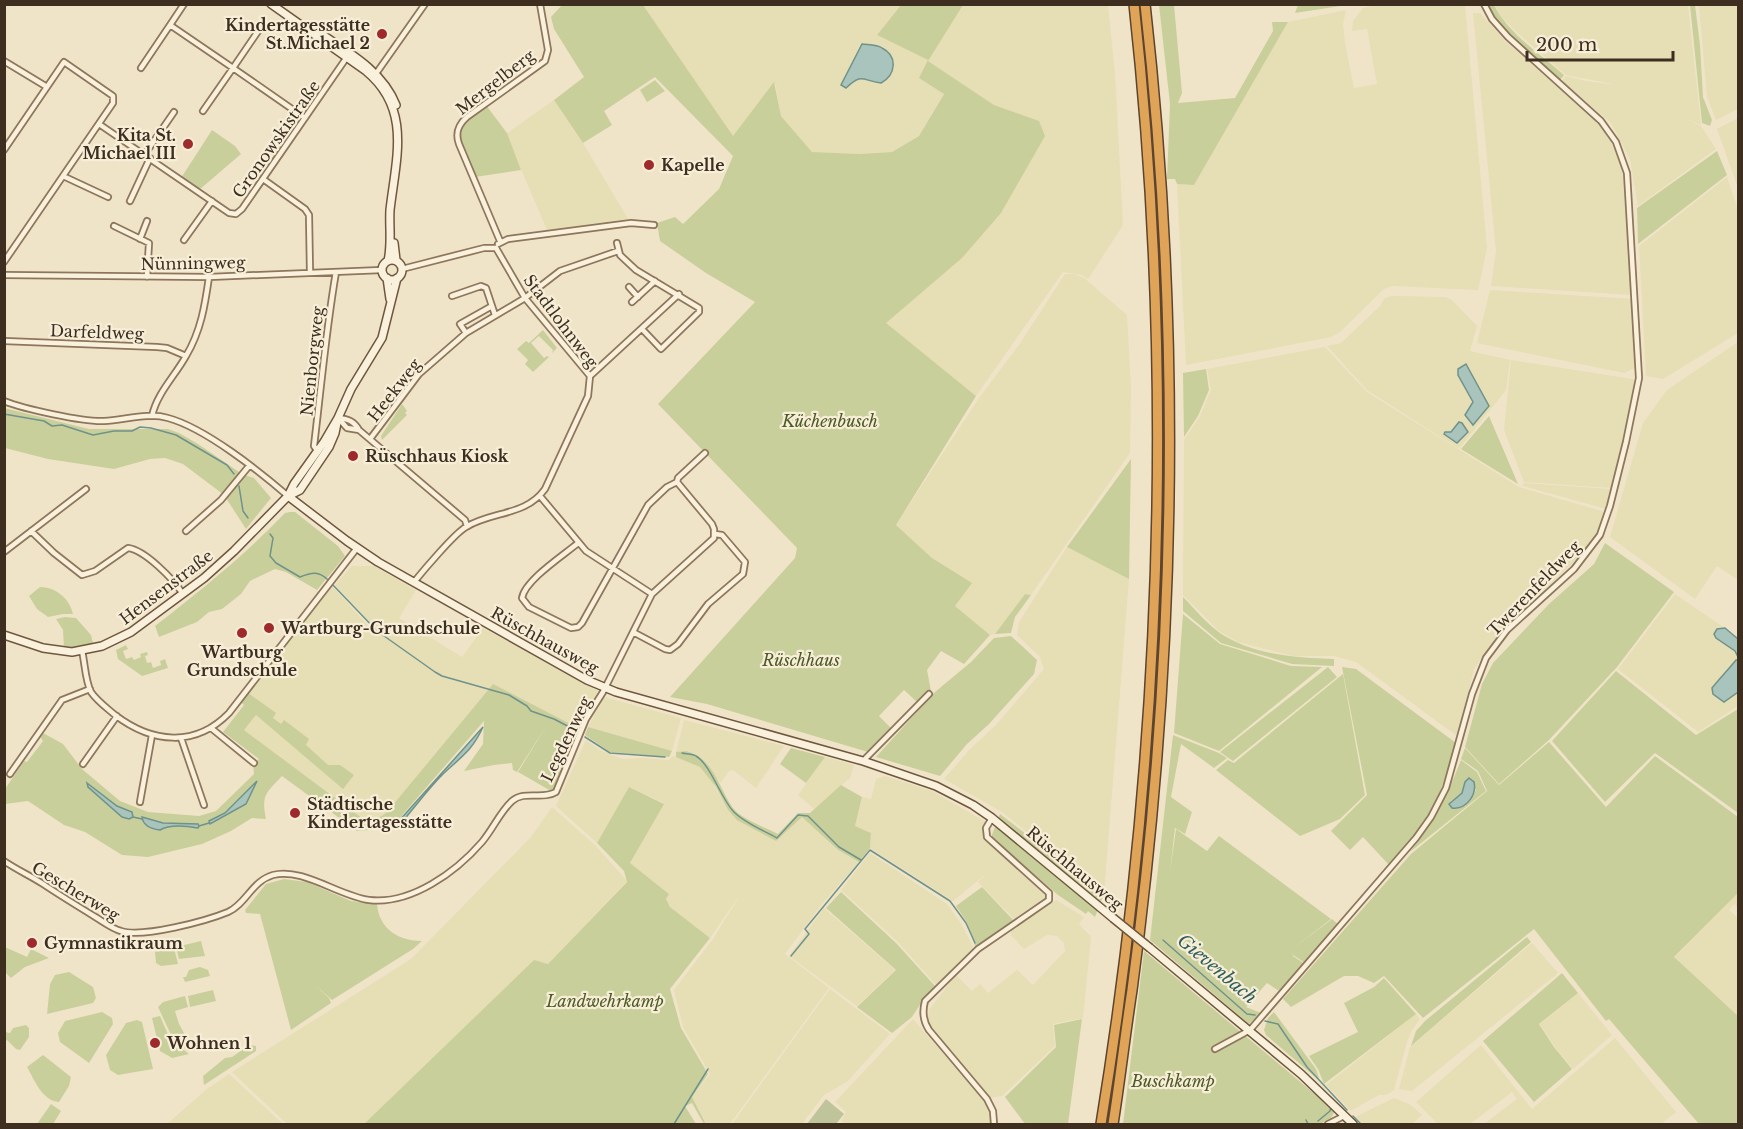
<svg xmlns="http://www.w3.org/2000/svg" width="1743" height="1129" viewBox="0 0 1743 1129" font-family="'Libre Baskerville',serif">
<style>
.farmland{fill:#e6deb5}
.green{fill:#c9cf9b;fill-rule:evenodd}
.cemetery{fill:#bfc49a}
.water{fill:#a9c4bc;stroke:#6f938a;stroke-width:1.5}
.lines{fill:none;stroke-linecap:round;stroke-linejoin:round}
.stream{stroke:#6f938a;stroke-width:1.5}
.street-casing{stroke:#8d765c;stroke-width:8}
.secondary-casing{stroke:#6f573f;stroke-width:10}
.highway-casing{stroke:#5b4430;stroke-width:12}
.street{stroke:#faf1dc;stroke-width:4.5}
.secondary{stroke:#faf1dc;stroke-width:7}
.highway{stroke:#e0a458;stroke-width:9}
.secondary-bridge-casing{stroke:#6f573f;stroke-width:10;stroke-linecap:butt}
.secondary-bridge{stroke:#faf1dc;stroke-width:7}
.poi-dot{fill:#9e2a2b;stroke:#f7eed8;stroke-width:2}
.labels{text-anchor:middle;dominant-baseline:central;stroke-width:4.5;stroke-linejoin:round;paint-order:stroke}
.poi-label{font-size:16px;font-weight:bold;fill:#3d2e20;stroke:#f7eed8;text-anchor:start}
.street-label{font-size:16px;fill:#3d2e20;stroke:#f7eed8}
.park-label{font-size:16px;font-style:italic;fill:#4d5a26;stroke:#f7eed8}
.water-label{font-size:18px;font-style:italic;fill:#2f5d5a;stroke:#f7eed8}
</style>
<rect width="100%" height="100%" fill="#f0e4c8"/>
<path class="farmland" d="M1380 4 1465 5 1487 248 1478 290 1392 286 1384 289 1340 332 1331 337 1186 365 1177 184 1194 185 1288 22 1346 10 1343 24 1345 43 1354 88 1377 84 1367 29 1352 31 1353 21 1363 8Z
M643 5H901L877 35 928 60 963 5H1108L1115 74 1123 225 1088 279 1082 275 1063 272 976 396 885 323 962 258 1039 121 994 105 928 61 944 93 919 136 892 152 860 154 812 152 781 116 775 83 733 137Z
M1495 5H1688L1701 125 1681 116 1701 126 1716 149 1638 206 1630 159 1611 123 1562 81 1566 76 1586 81 1618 85 1566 75 1512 28 1500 15Z
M1699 5H1738V109L1716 120 1707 97Z
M1473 13H1480L1505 41 1589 115 1601 127 1611 142 1620 162 1625 188 1631 295 1491 286 1496 251Z
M554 100 583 143 628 219 547 230 506 134Z
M1738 118V188L1717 129Z
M1727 177 1738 210V333L1663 379 1646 376 1639 246Z
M1065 274H1074L1084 278 1127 315 1131 389 1130 453 1031 595 1025 594 995 634 990 635 955 606 971 583 932 558 896 525 979 398 1019 345Z
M1490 290 1633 299 1635 368 1624 373 1477 343Z
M1392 296 1446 297 1452 300 1477 326 1470 351 1510 360 1506 390 1459 449 1367 390 1327 346 1341 343 1380 306 1385 298Z
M1738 342V580L1717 566 1695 599 1610 537 1643 423 1667 390Z
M1325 347 1367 392 1519 487 1605 512 1600 527 1582 554 1501 631 1474 669 1457 736 1356 662 1334 656H1293L1238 642 1219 631 1183 595 1184 440 1200 416 1211 390 1207 369Z
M1511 360 1632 379 1635 381 1632 410 1611 488 1524 482 1504 430Z
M1524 483 1610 489 1606 509 1523 486Z
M1067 547 1129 579 1104 894 1002 812 944 779 969 750 996 725 1044 669 1040 657 1017 635 1019 622Z
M352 566H374L416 590 399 618 462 657 483 628 598 691 578 728 492 685 387 812 380 818 366 821 244 730 256 715 241 702 332 586 372 630 375 628 335 585Z
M1675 594 1738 637V706L1698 732 1618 669Z
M604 697 681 718 672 751 588 727Z
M684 720 784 746 756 788 733 770 728 772 721 783 705 762 693 753 685 751 676 752Z
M586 740 600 750 622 759 642 758 669 760 673 756 692 762 700 767 711 780 728 810 776 841 802 816 837 850 859 862 822 904 785 954 829 988 730 1124H707L692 1097 710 1074 683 1027 674 990 713 939 742 892 710 938 670 907 666 899 669 894 630 863 664 803 629 787 597 843 556 806Z
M825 757 854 765 850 778 814 809 798 795Z
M885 776 932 791 986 822 984 840 1007 857 1048 899 1016 921 978 882 991 870 953 901 870 848 871 833 855 826 862 797 871 799 876 779Z
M552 807 596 846 627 881 548 964 534 960 364 1124H287L232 1072 411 959 531 837Z
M870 853 947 904 962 925 974 949 936 985 897 941 841 890Z
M1738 893V908L1734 904 1729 910 1738 918V1016L1674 958Z
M1056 900 1084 917 1079 924 1091 937 1083 1018 1053 1024 1055 1046 1002 1096 990 1098 931 1028 928 1017 929 1010 956 975 972 991 980 984 988 993 1017 970 1033 985 1065 951 1064 943 1057 936 1047 935 1024 949 1011 935V929Z
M824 908 895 970 857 1006 789 956Z
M1532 943 1558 973 1412 1091 1399 1089 1410 1047Z
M830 989 890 1034 848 1081 824 1095 802 1124H732Z
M1578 993 1612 1035 1573 1069 1555 1047 1540 1024Z
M1416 1014 1420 1019 1412 1030 1407 1042 1394 1090 1386 1095H1379L1352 1110H1350L1326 1085Z
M913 1019 986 1103 990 1110 991 1122 988 1124H845L841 1121 846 1112 835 1102Z
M1615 1038 1676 1112 1661 1124H1484L1517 1099 1512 1092 1470 1124H1438L1416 1102 1481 1045 1532 1109Z
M229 1074 283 1124H167L207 1089Z
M1394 1098 1411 1105 1422 1115 1412 1124H1363L1355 1117Z"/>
<path class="green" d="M562 5H643L733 136 774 82 781 116 812 152 860 154 892 152 919 136 944 94 919 78 928 60 877 35 901 5H963L928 61 994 105 1039 121 1045 136 1001 213 962 258 886 323 976 396 896 525 932 558 972 583 955 606 990 635 964 664 941 651 927 670 931 691 918 703 904 690 879 716 892 729 868 752 707 704 670 697 795 558 797 548 658 404 755 302 706 273 660 241 657 223 675 217 683 224 719 189 733 156 655 77 604 111 612 125 583 143 554 100 584 77 554 29 551 17Z
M1159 5H1174L1182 93 1178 103 1235 98 1273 31 1272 22H1288L1194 185 1177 184 1175 179H1167L1170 104Z
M1298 5V4L1347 5 1295 13Z
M1487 5H1494C1508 33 1540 54 1564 75L1560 80 1500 25Z
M1690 5H1695L1700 45 1703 97 1712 120 1710 126 1702 123Z
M655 80 665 91 647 102 640 90Z
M486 105 507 133 521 170 475 177C468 162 453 138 464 123 469 116 479 111 486 105Z
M212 130 235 146 241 154 199 190 181 178Z
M1717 151 1727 175 1638 244 1637 208Z
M543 330 557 348 552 353 553 350 539 336 531 343 544 358 547 356 549 357 533 372 525 364 528 360 517 349 526 341 529 343Z
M1206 369 1209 390 1198 416 1184 437 1183 373Z
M402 404 407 411 405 413 407 415 382 440 381 436Z
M4 408 89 429H168L179 433 198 444 242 474 254 478 271 498 246 529 224 495 183 464 165 458 150 459 114 469 48 459 5 448Z
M1489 416 1518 484 1461 449Z
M1131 459 1129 579 1067 547Z
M290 512H295L338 546 345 556 317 590 286 572 275 569 250 581 241 594 222 609 209 612 197 622 159 637 155 626C200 591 245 555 285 513Z
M1605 543 1674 592 1617 667 1549 740 1499 784 1465 747 1482 684 1493 663 1549 604 1594 564Z
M40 587C56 587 70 599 73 614H63L48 617 37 609 29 596Z
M1025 594 1031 595 1015 617 1011 633 995 634Z
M1183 597C1195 609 1207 624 1220 633 1253 655 1296 658 1334 659V666L1292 664 1221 643 1183 611Z
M1183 614 1220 644 1291 666 1322 667 1219 751 1174 733Z
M65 617 76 618 91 635 94 647 64 649 63 630 56 619Z
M1011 636 1037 660 1034 674 989 724 967 744 940 776 876 757 935 692 971 662 994 638Z
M126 645 128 649 123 651 126 659 132 657 134 660 141 657 140 654 147 652 148 655 145 656 147 663 151 662 153 668 161 665 160 661 165 659 168 668 142 676 118 659 116 650Z
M1328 667 1337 677 1233 761 1220 752Z
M1342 667 1356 669 1456 743C1447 773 1438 804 1420 830 1412 843 1399 854 1389 865L1363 837 1350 850 1331 831 1367 795Z
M1616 671 1696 735 1738 709V813L1655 753 1605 802 1552 741Z
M1343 674 1365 795 1340 819 1300 836 1216 770 1228 760 1234 763Z
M493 684 578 728 554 789 551 791 518 772 548 723 517 772 513 770 512 763 494 765 464 771 483 744 484 721 391 828 357 831 282 776C266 793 261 795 266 819L252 818 231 831 202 844 148 857 122 855 85 832 64 825 28 801 5 804V789L24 761 27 762 43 741 40 737 43 733 63 744 82 769 120 801 148 812 199 816 216 811 254 774 253 763 259 759 223 732 244 705 241 702 248 693 276 713 273 718 281 724 284 720 309 739 306 745 328 765H340L354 775 343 789 256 715 244 730 366 821C375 820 380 818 387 812Z
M588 727 672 751 669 757 610 752 585 735Z
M1173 735 1219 753 1227 758 1214 768 1181 744 1171 797 1192 812 1185 834 1175 828 1170 872 1176 829 1207 851 1219 836 1331 919 1291 950 1332 919 1340 926 1305 963 1293 955 1292 951 1293 956 1305 964 1279 991 1267 983 1246 1007 1261 1013 1249 1024 1150 940Z
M1549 742 1606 807 1655 756 1738 817V893L1674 957 1738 1016 1737 1061 1738 1062V1124H1699L1609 1019 1606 1021 1534 929 1423 1018 1384 976 1374 983 1358 976H1344L1291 1007 1283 999 1411 854 1487 791 1478 771 1461 759 1465 748 1499 785Z
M791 748 825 757 806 783 780 764Z
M686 751C715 759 718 787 733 808 740 818 766 828 778 834L798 813H810L841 785 862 797 855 826 871 833 870 848 859 862 838 850 802 817 776 841 737 820 728 810 716 787 700 767 676 757V752Z
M1461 760 1477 772 1486 791 1410 852C1432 824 1448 794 1461 760ZM1465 782 1476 790C1470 803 1462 803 1450 806L1451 801 1462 793Z
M629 787 664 804 630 863 669 894 666 899 670 907 710 938 670 989 681 1028 708 1074 692 1097 706 1124H704L692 1103 685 1106 696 1124H364L534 960 548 964 627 882 624 871 597 843Z
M1000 814 1104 894 1095 917 1088 911 1086 914 1058 895 991 837Z
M284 879 307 882 351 901 377 904C379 929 399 941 422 941L413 949 332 1000 314 984 329 998 331 1003 291 1030 260 914 246 913 245 910 266 884Z
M982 887 1015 922 976 948 966 921 956 906Z
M841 892 896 943 935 986 925 997 912 1017 892 1033 857 1007 896 970 826 908Z
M1527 937 1531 942 1411 1046 1416 1031 1425 1021Z
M201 941 205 956 179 959 176 947Z
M5 947 27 957 31 949 49 958 25 967 11 978 5 972Z
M174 948 178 964 161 966 156 963 155 952Z
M1144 951 1335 1111 1331 1118 1320 1124H1123Z
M200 967 208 970 210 976 185 982 183 977H186L189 970Z
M69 972 93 987 96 998 93 1003 47 1014 50 984 55 975Z
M1562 973 1578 993 1539 1024 1554 1047 1572 1069 1534 1102 1483 1041Z
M1384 978 1416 1014 1324 1084 1318 1069 1309 1056 1358 1032 1344 1003 1374 987Z
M213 990 216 1001 190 1007 188 996Z
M185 996 188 1007 175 1011 179 1024 190 1044 188 1051 173 1039 158 1007 163 1002Z
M102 1012 112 1018 113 1024 89 1063 60 1042 58 1033 65 1021Z
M1274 1012 1316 1069 1320 1081 1266 1035 1264 1030 1268 1018Z
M160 1016 170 1039 189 1054 172 1058 160 1051 152 1018Z
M1082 1019 1068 1124H1025L1005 1097 1056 1047 1054 1025Z
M137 1020 142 1022 153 1069 118 1075 110 1070 106 1055 126 1023Z
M26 1025 29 1028V1037L20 1050 16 1049 7 1040 5 1042V1032L10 1033 13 1028Z
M249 1045 256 1046V1051L204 1085 203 1076 225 1058 232 1057Z
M43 1055 71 1077 69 1086 59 1102C42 1101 34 1079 27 1067Z
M51 1104 61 1111 53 1124H37Z"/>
<path class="cemetery" d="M826 1099 844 1114 836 1124H807Z"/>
<path class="water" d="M862 44C868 45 876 44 882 48 898 56 896 75 881 83 862 81 863 72 846 88L841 85Z
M1466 364 1489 406 1473 425 1465 415 1473 402 1458 375V369Z
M1459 422 1462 423 1468 432 1457 443 1444 434 1445 432H1451Z
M1725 628 1738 639V657L1735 651 1716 638 1714 634 1717 629Z
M1736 660H1738V692L1724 702 1713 694 1712 688C1720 678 1728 670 1736 660Z
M483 727C472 751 461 757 443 774 428 789 416 806 402 822H398Z
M1469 778 1474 782C1477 795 1466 810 1452 808L1449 804 1462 793 1465 782Z
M257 781 246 804 210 824 209 821 225 813Z
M87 783 117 806 132 812 133 817 129 819 122 817 88 787Z
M142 817 163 823 198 824 199 826 198 828C187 826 170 824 160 830 152 829 143 826 142 817Z"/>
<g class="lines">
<path class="stream" d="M4 414 44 421 52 426 62 425 93 435 114 431H132L140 427 151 428 176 435 227 465 234 474
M239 486 243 511 248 518
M270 534 273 538 270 556 276 563 300 577C312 572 319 571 328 580
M332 584 377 631 435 672 442 676 509 695 527 706 531 711 554 719 575 730
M585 737 610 753 665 757
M682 753C686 754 693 754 696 756 710 764 721 798 733 811 744 823 763 830 777 838L798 815 808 816 839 847 861 860
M133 817 142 819
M199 826 209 823
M1083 880 1091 881 1099 887
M1163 940 1247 1014 1255 1015
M791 956 809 934 805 929 870 850 950 901 966 923 975 943
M1265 1021 1278 1024 1307 1067 1347 1110
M1314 1092 1331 1107 1330 1111 1318 1121
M1353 1116 1361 1124
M1306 1120 1308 1124
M674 1124 708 1069"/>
<g class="street-casing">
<path id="street" d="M184 4 170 25 233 68 263 24
M4 61 47 87
M141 68 170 25
M375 75 425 4
M203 111 233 68 305 118
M99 124 229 213 236 214 242 209 347 57
M4 150 64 62 113 96V103L4 262
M145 154 174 112
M63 176 108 197
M263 179 305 209 309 215 310 272
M130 201 150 158
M114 226 149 243 147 277
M140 239 147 221
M184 240 212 201
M500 241 459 144C455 133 458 125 467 117L545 61 548 50 540 4
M617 243 620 255 636 270 699 308V312L661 349 642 329
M498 244 508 239 631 223 654 225
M402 269 484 248H496
M4 275 209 277 382 270
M629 287 638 297
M452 296 481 286 486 288 495 315
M632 302 655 281
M466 333 460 324 492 306
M4 341 157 347 167 348 186 356
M590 376 679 294
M4 401C24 409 83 422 104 421 125 420 148 412 168 418 205 428 259 471 288 496
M152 416C157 393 175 376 186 356 201 331 205 305 209 277
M338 418C348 419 354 421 359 430L465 520 467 526
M339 419 347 428 359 430
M370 439 419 374 466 333 525 298 560 271 618 251
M318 452 314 446C321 388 326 330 336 272
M540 496 586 551 652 594
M31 531 54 553 82 575 95 571 128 548C145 550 173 579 183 594
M186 531 221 500 249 466
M578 543C564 555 525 580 522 598L529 607 571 628 578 627 582 623 648 505 667 487 677 482 678 478 705 453
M4 552 86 489
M414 582C423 571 455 533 466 527 492 511 526 516 545 489L588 396 590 376 525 298 496 248
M633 632 665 649 670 650 678 644 708 604 743 574 745 562 722 535 715 534
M82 651C85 663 85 680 91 692 97 701 107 708 115 715 152 743 195 748 229 713L357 548
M211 728 254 763
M181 738 204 805
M863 761 929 694
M83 764 117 716
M10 774 62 700 90 689
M140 802 152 735
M992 818 986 828 987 837 1049 893V900L978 949 925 1001C922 1012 923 1021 929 1030L987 1099 993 1111 994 1124
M4 861C17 870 31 876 43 884 61 896 79 907 97 918 105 923 113 929 121 931 143 938 206 921 228 912 246 904 252 881 273 875 302 867 339 896 369 900 411 905 456 872 482 842 493 829 500 812 512 801 524 790 543 800 556 792L586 719 603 692 652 594 714 538V529L712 524 677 482
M1215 1049 1250 1030 1416 838 1431 817 1446 788 1472 694 1486 658 1507 630 1574 569 1600 535 1610 506 1626 442 1639 378 1627 173 1616 142 1601 121 1508 37 1492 19 1484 4
M1328 1124 1344 1116"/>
</g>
<g class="secondary-casing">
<path id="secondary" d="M271 4 366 71C412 109 396 158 390 210 389 226 392 244 388 261
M318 32C348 52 382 70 396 105
M394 243 396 260
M382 270a10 10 0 1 1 20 0a10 10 0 1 1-20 0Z
M387 278 390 299
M288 496 347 541 378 562 587 680 616 692 863 761 936 786 973 805 992 818 1113 918
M288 496 294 484 324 442 338 418 351 389 382 338 397 278
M4 635 43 648 72 652 102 646 131 632 204 578 234 551 288 496 300 490 329 447 335 433 338 418
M1150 948 1301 1074 1353 1124"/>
</g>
<g class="highway-casing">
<path id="highway" d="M1101 1124C1161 755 1175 377 1134 4
M1113 1124C1120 1080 1125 1035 1132 990 1176 664 1182 332 1145 4"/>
</g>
<use href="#street" class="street"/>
<use href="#secondary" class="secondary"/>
<use href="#highway" class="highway"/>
<g class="secondary-bridge-casing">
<path id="secondary-bridge" d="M1113 918 1150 948"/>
</g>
<use href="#secondary-bridge" class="secondary-bridge"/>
</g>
<g class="poi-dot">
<circle cx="382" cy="34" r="6"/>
<circle cx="188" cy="144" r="6"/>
<circle cx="649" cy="165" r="6"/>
<circle cx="353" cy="456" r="6"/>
<circle cx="269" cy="628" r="6"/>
<circle cx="242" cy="633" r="6"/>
<circle cx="295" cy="813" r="6"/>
<circle cx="32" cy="943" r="6"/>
<circle cx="155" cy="1043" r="6"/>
</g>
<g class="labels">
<g class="poi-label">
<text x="370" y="25" text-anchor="end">Kindertagesstätte<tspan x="370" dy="18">St.Michael 2</tspan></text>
<text x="176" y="135" text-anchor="end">Kita St.<tspan x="176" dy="18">Michael III</tspan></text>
<text x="661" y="165">Kapelle</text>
<text x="365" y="456">Rüschhaus Kiosk</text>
<text x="281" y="628">Wartburg-Grundschule</text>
<text x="242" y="652" text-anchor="middle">Wartburg<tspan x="242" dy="18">Grundschule</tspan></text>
<text x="307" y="804">Städtische<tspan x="307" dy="18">Kindertagesstätte</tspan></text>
<text x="44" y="943">Gymnastikraum</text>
<text x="167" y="1043">Wohnen 1</text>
</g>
<g class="street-label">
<text transform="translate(495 82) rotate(-38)">Mergelberg</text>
<text transform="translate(276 139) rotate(-55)">Gronowskistraße</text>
<text transform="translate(193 263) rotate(-1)">Nünningweg</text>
<text transform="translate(561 321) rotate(53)">Stadtlohnweg</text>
<text transform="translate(97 332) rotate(2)">Darfeldweg</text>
<text transform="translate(312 361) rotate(-84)">Nienborgweg</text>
<text transform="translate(394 390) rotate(-52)">Heekweg</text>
<text transform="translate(166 587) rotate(-37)">Hensenstraße</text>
<text transform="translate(1534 588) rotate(-46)">Twerenfeldweg</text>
<text transform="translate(545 640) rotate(29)">Rüschhausweg</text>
<text transform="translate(566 739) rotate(-64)">Legdenweg</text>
<text transform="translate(1075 868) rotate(40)">Rüschhausweg</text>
<text transform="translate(76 891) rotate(31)">Gescherweg</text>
</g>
<g class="park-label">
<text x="830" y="421">Küchenbusch</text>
<text x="801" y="660">Rüschhaus</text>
<text x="605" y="1001">Landwehrkamp</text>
<text x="1173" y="1081">Buschkamp</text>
</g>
<g class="water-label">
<text transform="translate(1217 969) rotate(40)">Gievenbach</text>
</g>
</g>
<rect width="1743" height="1129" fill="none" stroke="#3d2e20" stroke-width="12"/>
<path d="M1527 51v9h146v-9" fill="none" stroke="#3d2e20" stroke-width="3"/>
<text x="1536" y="51" font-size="18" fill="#3d2e20" stroke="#f7eed8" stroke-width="4.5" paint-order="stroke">200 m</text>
</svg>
